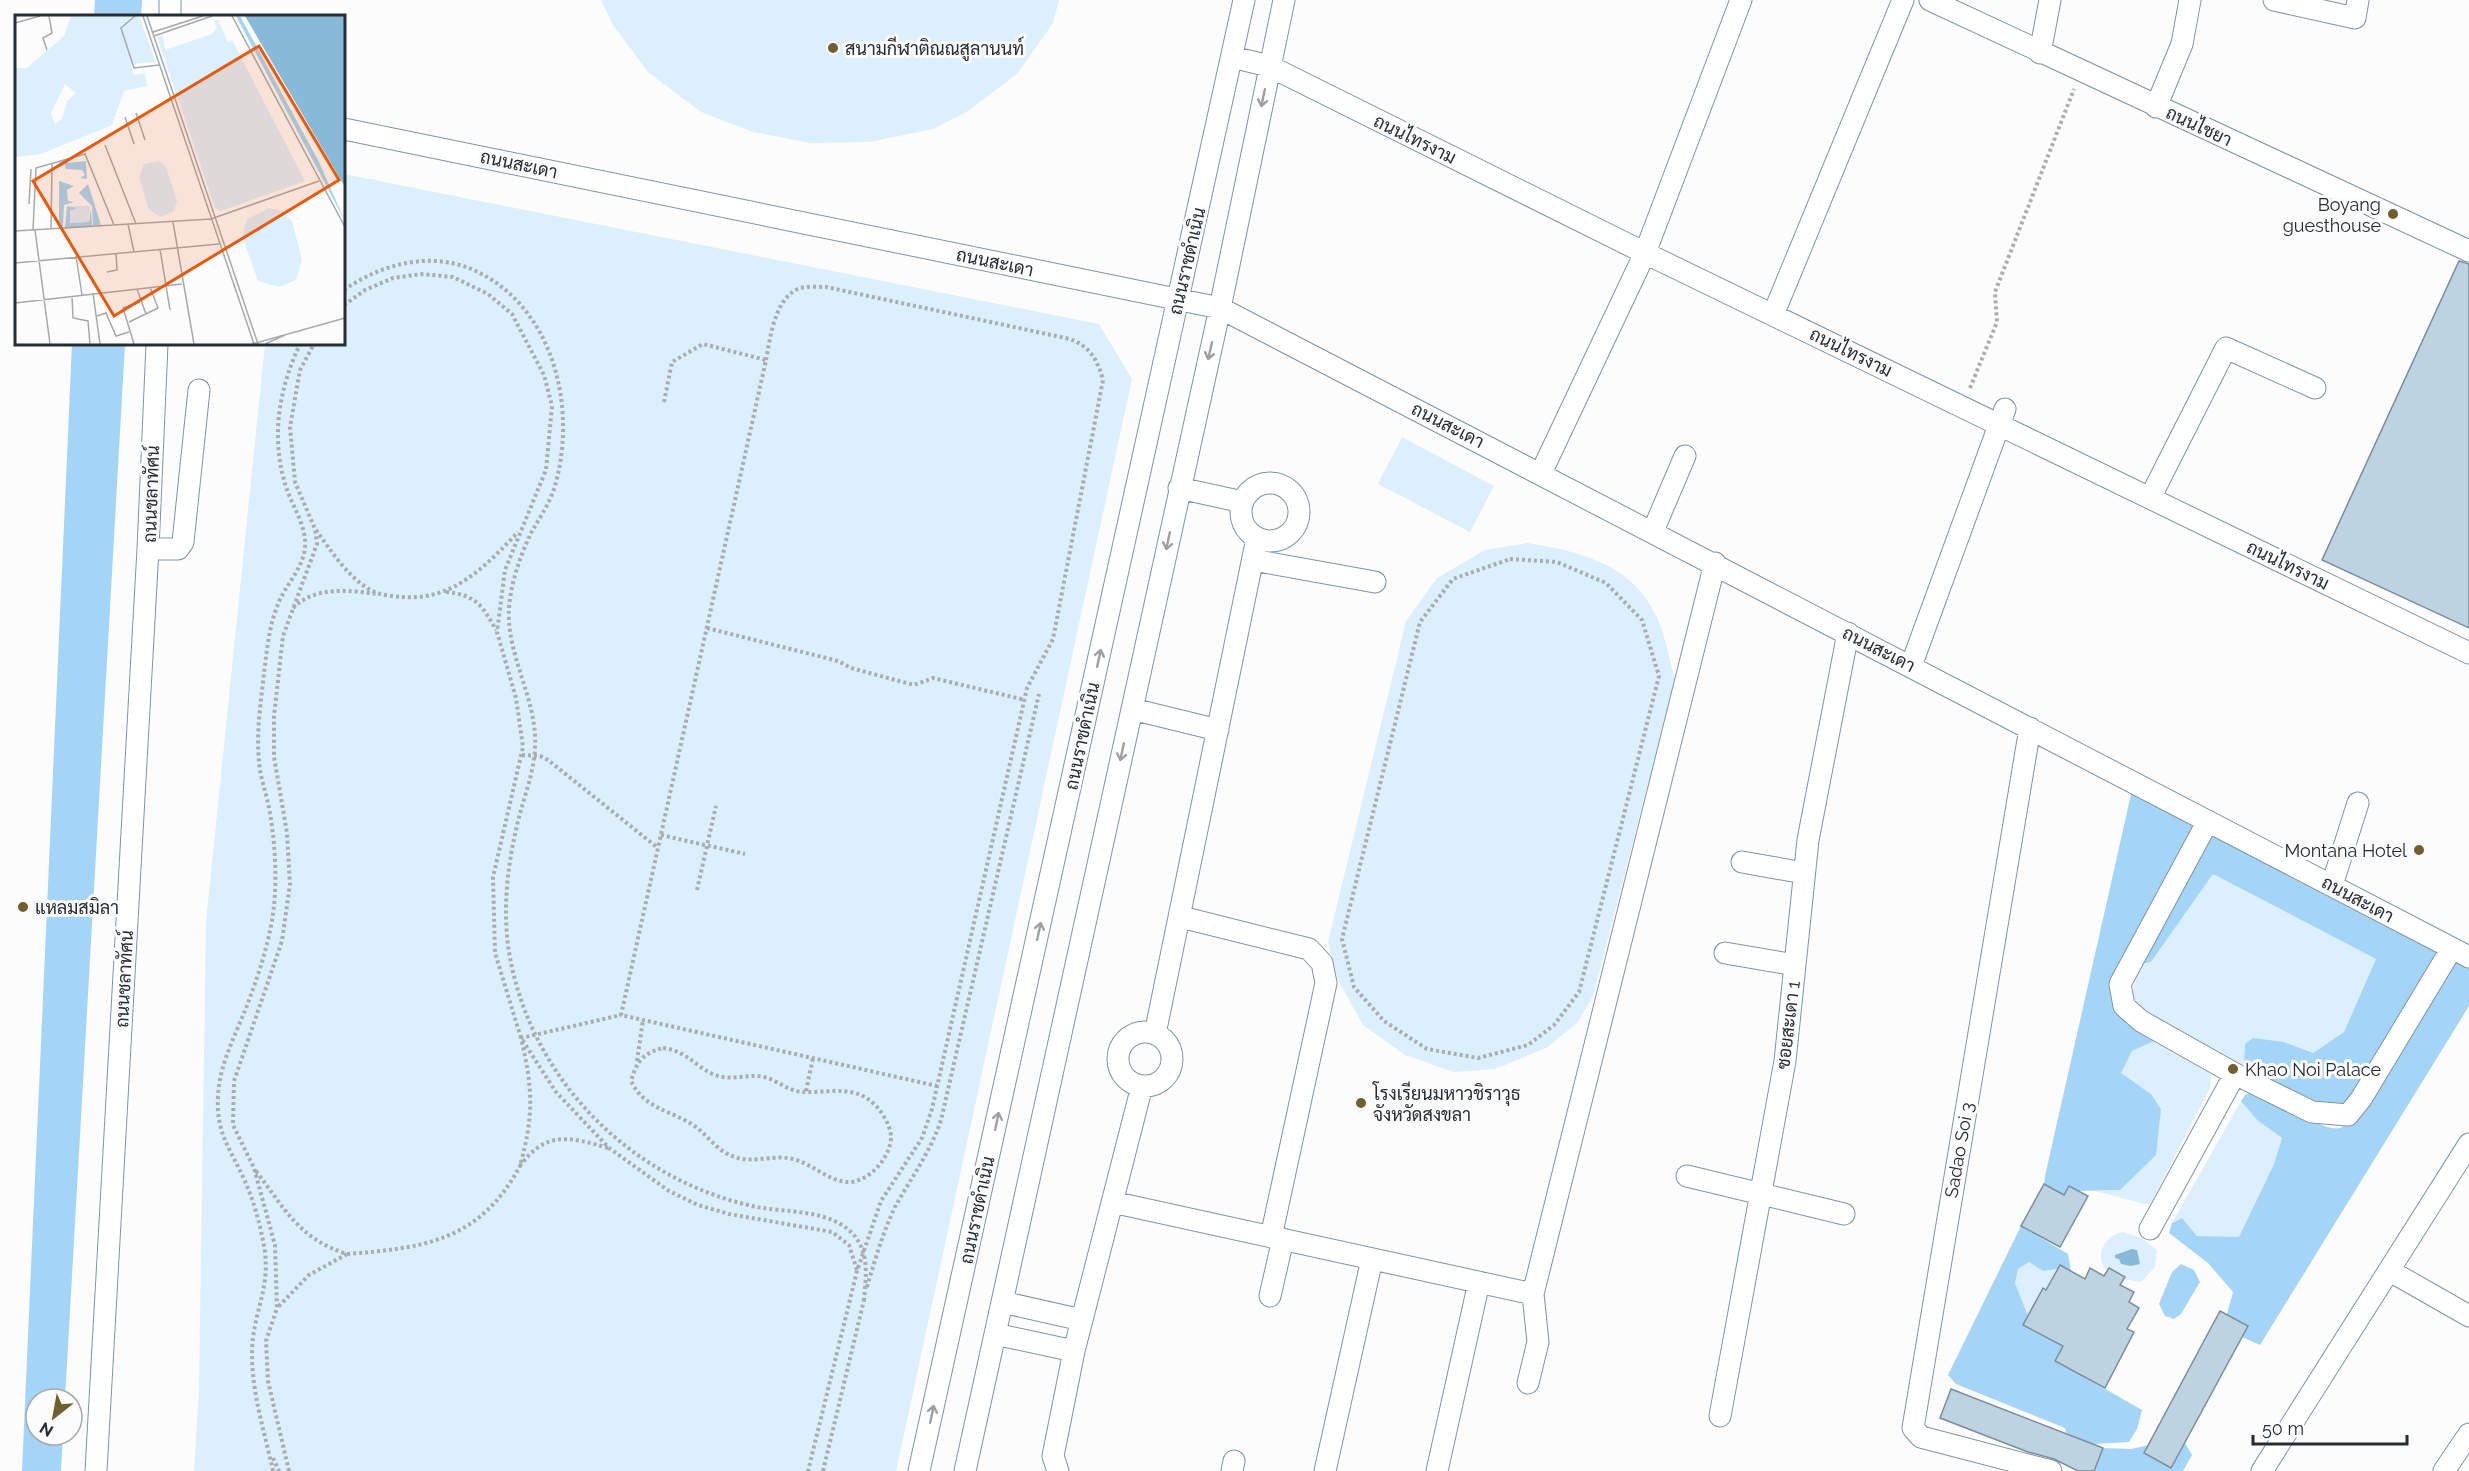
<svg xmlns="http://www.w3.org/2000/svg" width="2469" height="1471" viewBox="0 0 2469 1471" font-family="Raleway,Sarabun,sans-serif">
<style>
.green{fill:#dceffd}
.forest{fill:#a4d5f6}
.water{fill:#88b9d9}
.building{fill:#bed3e1;stroke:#7a8d9b;stroke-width:1.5}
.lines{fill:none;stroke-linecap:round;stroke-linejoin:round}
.minor-casing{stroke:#8094a1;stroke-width:23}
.path{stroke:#aaadaf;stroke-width:4;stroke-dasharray:3 3;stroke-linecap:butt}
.minor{stroke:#fff;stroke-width:21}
.oneway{stroke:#9da0a3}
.poi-dot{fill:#735f2e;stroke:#fcfcfc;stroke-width:2}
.labels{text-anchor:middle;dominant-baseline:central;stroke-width:6;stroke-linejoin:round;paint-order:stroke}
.poi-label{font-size:18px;fill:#252d32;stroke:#fcfcfc;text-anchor:start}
.street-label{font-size:18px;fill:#252d32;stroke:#fcfcfc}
.inset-road{fill:none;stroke:#a6a9ab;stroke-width:1.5}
.view{fill:#e8590c;fill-opacity:0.15;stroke:#e8590c;stroke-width:3}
.inset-edge{fill:none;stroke:#252d32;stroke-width:3}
</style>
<rect width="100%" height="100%" fill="#fcfcfc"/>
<path class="green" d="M601 0H1059L1053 23 1017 74 968 111 933 129 869 142 810 143 753 132 701 112 648 72 613 25Z
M344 174 1099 324 1132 379 896 1471H194L199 1388 206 922 265 344H344Z
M1402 437 1494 486 1470 532 1378 484Z
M1528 543C1587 553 1640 566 1662 630 1667 646 1670 663 1675 679L1593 996 1578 1022 1548 1047 1495 1069 1454 1072 1405 1055 1363 1025 1338 980 1328 942 1406 621 1437 578 1485 550Z
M2213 874 2376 959 2344 1032 2313 1053 2284 1042 2245 1044 2244 1061 2251 1071 2140 1008 2131 994 2141 964 2151 962Z
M2154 1041 2205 1068 2211 1076 2210 1088 2150 1204H2145L2095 1191 2120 1190 2151 1094 2120 1073 2132 1051Z
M2241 1101 2257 1120 2282 1138 2274 1164 2239 1238 2197 1236 2182 1218 2172 1223Z
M2123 1232 2143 1239 2157 1250 2155 1267 2141 1282 2124 1279 2125 1277 2109 1268 2107 1271C2093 1256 2105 1235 2123 1232Z
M2029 1262 2043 1271 2057 1269 2046 1290 2042 1288 2028 1316 2015 1283 2018 1269Z"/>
<path class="forest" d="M95 0H142L141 16H94Z
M72 344H125L65 1399H36V1435H63L61 1471H22Z
M2132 790 2198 822 2119 1013 2154 1041 2132 1051 2121 1073 2151 1094 2161 1109 2156 1155 2120 1190 2078 1191 2064 1195 2044 1184 2045 1176Z
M2211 829 2437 941 2436 957 2355 1095 2338 1109 2317 1106 2251 1071 2244 1061 2245 1044 2253 1038 2284 1042 2313 1053 2344 1032 2376 959 2213 874 2151 962 2141 964Z
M2460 953 2469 957V1006L2260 1345 2242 1337 2248 1326 2227 1314 2233 1292 2208 1263 2169 1233 2172 1223 2182 1218 2197 1236 2239 1237 2274 1164 2282 1138 2257 1120 2241 1101 2245 1095 2252 1092C2271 1098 2325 1133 2340 1128 2346 1126 2352 1120 2356 1117Z
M2021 1226 2068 1254 2071 1271 2068 1275 2057 1269 2043 1271 2029 1262 2018 1269 2015 1283 2028 1316 2023 1325 2063 1346 2056 1361 2142 1410 2137 1429 2129 1442 2094 1444 2067 1434 2065 1428 1956 1384 1948 1375Z
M2181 1264 2194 1270 2200 1282 2181 1314 2174 1319 2165 1316 2159 1304 2172 1272Z
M2185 1443 2192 1455 2183 1471H2094L2103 1448 2131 1449 2149 1445 2144 1453 2171 1468Z"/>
<path class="water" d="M2132 1249 2137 1250 2140 1264 2131 1266 2121 1264 2119 1259 2115 1258V1255Z"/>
<path class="building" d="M2459 261 2469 264V628L2322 560Z
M2044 1184 2064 1195 2069 1186 2088 1196 2060 1247 2021 1226Z
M2060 1265 2085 1279 2090 1268 2104 1276 2109 1268 2125 1277 2120 1285 2134 1292 2129 1302 2139 1308 2127 1329 2134 1332 2105 1388 2055 1361 2063 1346 2023 1325 2043 1288 2046 1290Z
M2220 1311 2248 1326 2171 1468 2144 1453Z
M1951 1389 2103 1448 2094 1471H2078L2054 1459 2028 1452 1940 1418Z"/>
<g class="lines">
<g class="minor-casing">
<path id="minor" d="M1930 0 2469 251
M2274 0 2355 18 2358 0
M170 16V0
M2040 53 2050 0
M1232 57 1269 66 1645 253 2469 653
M2156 107 2182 44 2190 0
M344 129 1220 308 2469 957
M1773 315 1903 0
M1541 473 1645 253 1741 0
M1241 512a29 29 0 1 1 58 0a29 29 0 1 1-58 0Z
M1179 488 1243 502
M2150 498 2226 348 2315 388
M1653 531 1685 456
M148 549H178L183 542 199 390
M1253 560 1375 582
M1911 666 2005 409
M1132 709 1218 730
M2030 728 1913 1428 1921 1437 2051 1471
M2208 821 2120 984 2124 1006 2141 1021 2235 1074 2312 1112 2348 1115 2361 1099 2452 948
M1742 862 1804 873
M2332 885 2358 803
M1181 917 1309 949 1322 963 1326 983 1271 1237
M1725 953 1795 965
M1118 1059a27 27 0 1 1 54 0a27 27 0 1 1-54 0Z
M1155 1034 1257 538
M1687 1176 1844 1214
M1112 1202 1533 1294
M2150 1229 2235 1074
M2390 1271 2469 1316
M1270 1296 1283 1239
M1002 1302 1082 1320
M995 1334 1074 1351
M1528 1383 1538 1342 1533 1294 1715 563
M1720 1416 1785 1061 1808 840 1848 633
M96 1471 148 549 157 344
M919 1471 1244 0
M965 1471 1220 308 1284 0
M1058 1471 1053 1456 1074 1351 1142 1086
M1232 1471 1234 1461
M1325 1471 1372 1259
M1437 1471 1479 1282
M2262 1471 2469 1144
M2444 1471 2469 1434"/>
</g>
<path class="path" d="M344 290C383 263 433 250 478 272 555 310 578 411 554 489 549 504 539 519 531 533 520 556 511 583 509 608 506 656 538 700 535 748 534 771 525 795 519 817 508 861 502 907 509 952 530 1079 631 1181 757 1207 788 1213 828 1209 852 1233 870 1252 866 1277 864 1300
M344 305 365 290 393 278 422 274 453 277 488 294 512 314 544 375 552 406 546 470 505 570 497 632 516 698 523 747 493 877 495 953 521 1038 556 1092 609 1148 669 1191 698 1205 729 1214 832 1232 849 1245 857 1270
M766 360C770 339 774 304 794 291 803 285 816 287 826 287L1070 339C1090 346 1098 361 1103 380L1053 639 1027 688 932 1109 922 1138 881 1201 857 1271 808 1471
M1970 388 1997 322 1995 292 2074 89
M664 402 672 362 703 344 766 360 621 1015 937 1086
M316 530C331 551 346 574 367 588 377 595 391 596 403 597 453 601 486 566 518 532
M1510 559 1557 562 1606 583 1642 620 1659 676 1579 992 1554 1025 1528 1045 1478 1058 1427 1049 1384 1021 1354 987 1342 939 1420 622 1453 579Z
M446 592C476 595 482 605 496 630
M293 608C315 586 348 590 377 594
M707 628 838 661 851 668 914 685 933 678 1025 700
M522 755 540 756 548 760 658 848
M661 835 745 854
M697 890 716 806
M663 1048C690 1051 699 1073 723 1077 736 1079 751 1074 764 1077 777 1080 788 1091 802 1092 824 1093 849 1086 868 1099 879 1106 891 1125 891 1137 891 1156 871 1180 851 1182 830 1183 813 1164 793 1159 774 1154 754 1164 735 1157 718 1152 709 1137 696 1127 672 1110 645 1110 631 1081 637 1061 643 1053 663 1048Z
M637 1061 643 1020
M806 1091 813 1058
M608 1148C570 1137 546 1130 520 1166 534 1115 533 1089 521 1038L621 1015
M256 1171C285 1209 299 1239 347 1254L309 1275 278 1307
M347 1254C424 1248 480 1241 520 1166
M867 1287C875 1260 883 1232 895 1207 911 1178 931 1151 941 1120L1039 694
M273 1458 279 1471
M273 1471C264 1429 248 1382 253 1338 257 1306 269 1286 265 1252 261 1227 254 1201 244 1179 230 1148 216 1133 218 1097 219 1067 233 1040 244 1013 257 980 270 942 274 906 277 875 275 843 270 813 267 795 260 778 259 761 256 733 261 701 264 673 267 650 269 626 278 604 286 584 303 569 305 547 307 524 289 502 284 480 271 434 280 386 300 344
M289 1471 268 1381 266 1341 277 1308 275 1245 254 1168 233 1125 234 1081 282 941 290 884 287 833 274 757V716L283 636 317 544 315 529 295 482 290 427 300 370 314 344
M823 1471 864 1300"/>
<use href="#minor" class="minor"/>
</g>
<defs><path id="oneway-shaft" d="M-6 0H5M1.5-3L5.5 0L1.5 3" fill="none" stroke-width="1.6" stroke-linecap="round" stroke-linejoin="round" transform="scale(1.5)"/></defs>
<g class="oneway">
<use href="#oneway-shaft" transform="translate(1263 98) rotate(102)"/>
<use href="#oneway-shaft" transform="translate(1210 351) rotate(103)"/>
<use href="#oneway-shaft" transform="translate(1168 541) rotate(102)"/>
<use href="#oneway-shaft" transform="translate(1099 658) rotate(-78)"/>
<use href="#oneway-shaft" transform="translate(1122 752) rotate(102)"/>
<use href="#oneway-shaft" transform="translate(1039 931) rotate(-78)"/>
<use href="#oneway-shaft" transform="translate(997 1121) rotate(-78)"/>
<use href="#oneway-shaft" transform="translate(932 1414) rotate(-78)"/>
</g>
<g class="poi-dot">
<circle cx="833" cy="48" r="6"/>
<circle cx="2393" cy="214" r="6"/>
<circle cx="2419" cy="850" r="6"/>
<circle cx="23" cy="907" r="6"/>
<circle cx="2233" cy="1069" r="6"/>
<circle cx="1361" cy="1103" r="6"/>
</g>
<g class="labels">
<g class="poi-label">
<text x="845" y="48">สนามกีฬาติณณสูลานนท์</text>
<text x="2381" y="204" text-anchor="end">Boyang<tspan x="2381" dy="21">guesthouse</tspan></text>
<text x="2407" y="850" text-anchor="end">Montana Hotel</text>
<text x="35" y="907">แหลมสมิลา</text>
<text x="2245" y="1069">Khao Noi Palace</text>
<text x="1373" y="1093">โรงเรียนมหาวชิราวุธ<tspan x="1373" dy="21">จังหวัดสงขลา</tspan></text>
</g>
<g class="street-label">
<text transform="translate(2199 126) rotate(25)">ถนนไชยา</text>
<text transform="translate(1415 139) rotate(26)">ถนนไทรงาม</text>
<text transform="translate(519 164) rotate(12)">ถนนสะเดา</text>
<text transform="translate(1187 261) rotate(-77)">ถนนราชดำเนิน</text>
<text transform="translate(995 262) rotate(12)">ถนนสะเดา</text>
<text transform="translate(1851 352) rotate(26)">ถนนไทรงาม</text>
<text transform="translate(1448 425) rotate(27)">ถนนสะเดา</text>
<text transform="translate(151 494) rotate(-88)">ถนนชลาทัศน์</text>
<text transform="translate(2288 565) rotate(26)">ถนนไทรงาม</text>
<text transform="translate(1879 649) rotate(27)">ถนนสะเดา</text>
<text transform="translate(1082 736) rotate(-78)">ถนนราชดำเนิน</text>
<text transform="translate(2358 899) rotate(28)">ถนนสะเดา</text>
<text transform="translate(124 979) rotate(-87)">ถนนชลาทัศน์</text>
<text transform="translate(1788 1025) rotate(-83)">ซอยสะเดา 1</text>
<text transform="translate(1959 1150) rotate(-80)">Sadao Soi 3</text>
<text transform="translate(977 1210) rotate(-78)">ถนนราชดำเนิน</text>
</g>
</g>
<g transform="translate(15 15)">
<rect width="330" height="330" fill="#fcfcfc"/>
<path d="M56 1H124L141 47 116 49 118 60 130 58 132 71 109 76 97 110 26 139 0 142V53H12L49 21ZM50 69 61 78 52 86 47 104 40 109 36 98ZM199 5H203L213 27 217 25 290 166 206 196 200 193 142 22 148 21 150 35 197 19 202 13ZM144 146 151 152 162 186 159 196 146 202 134 195 124 162 129 149ZM60 191H75L74 207 55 208 54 199ZM254 193 267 196 277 206 287 245 281 265 264 272 243 266 227 221 232 204Z" fill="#dceffd" fill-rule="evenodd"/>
<path d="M221 1H225L304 147 330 206ZM52 145 53 148 71 146 72 164 65 163 70 160 67 155 51 154 50 150 44 152V147ZM44 166 59 171 52 175 53 186 59 187 49 190 48 211 44 213ZM73 169 86 210 78 211 77 191 64 178ZM52 191 62 193 55 196V208L74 207 76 194 77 211 50 213Z" fill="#a4d5f6"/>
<path d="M230 1H330V172Z" fill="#88b9d9"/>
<path class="inset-road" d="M120 1 106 13 119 53 144 50M128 1 239 329M132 1 243 329M217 1 330 212M0 8 25 1M138 17 188 1M139 21 197 1M32 35 28 23 37 18 34 1M121 98 130 125M110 102 119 129M90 130 121 209M14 189 16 154M158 207 179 329M113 209 119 237M36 214 37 149M18 215 21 153 70 139 99 210M20 215 35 329M0 216 196 204 304 166M145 234 155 295M61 241 67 280M0 248 204 229M92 257 102 255 101 238M122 274 131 299M78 278 85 329M57 281 58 303 73 306 75 329M0 288 167 269M82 301 91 298 101 321 114 317M114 307 143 293 135 272M119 329 108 293 125 287M237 329 330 303M250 329 270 320"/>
<path class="view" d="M244 31 324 165 99 301 18 166Z"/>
<rect width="330" height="330" class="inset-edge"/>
</g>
<g transform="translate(54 1417) rotate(211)"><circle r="28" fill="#fcfcfc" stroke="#a6a9ab" stroke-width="1.5"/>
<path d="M0-4.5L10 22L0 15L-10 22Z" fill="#735f2e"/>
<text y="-9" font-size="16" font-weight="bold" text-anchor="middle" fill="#252d32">N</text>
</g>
<path d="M2253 1435v9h154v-9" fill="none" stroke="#252d32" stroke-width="3"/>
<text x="2262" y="1435" font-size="18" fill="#252d32" stroke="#fcfcfc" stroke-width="4.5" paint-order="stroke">50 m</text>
</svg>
